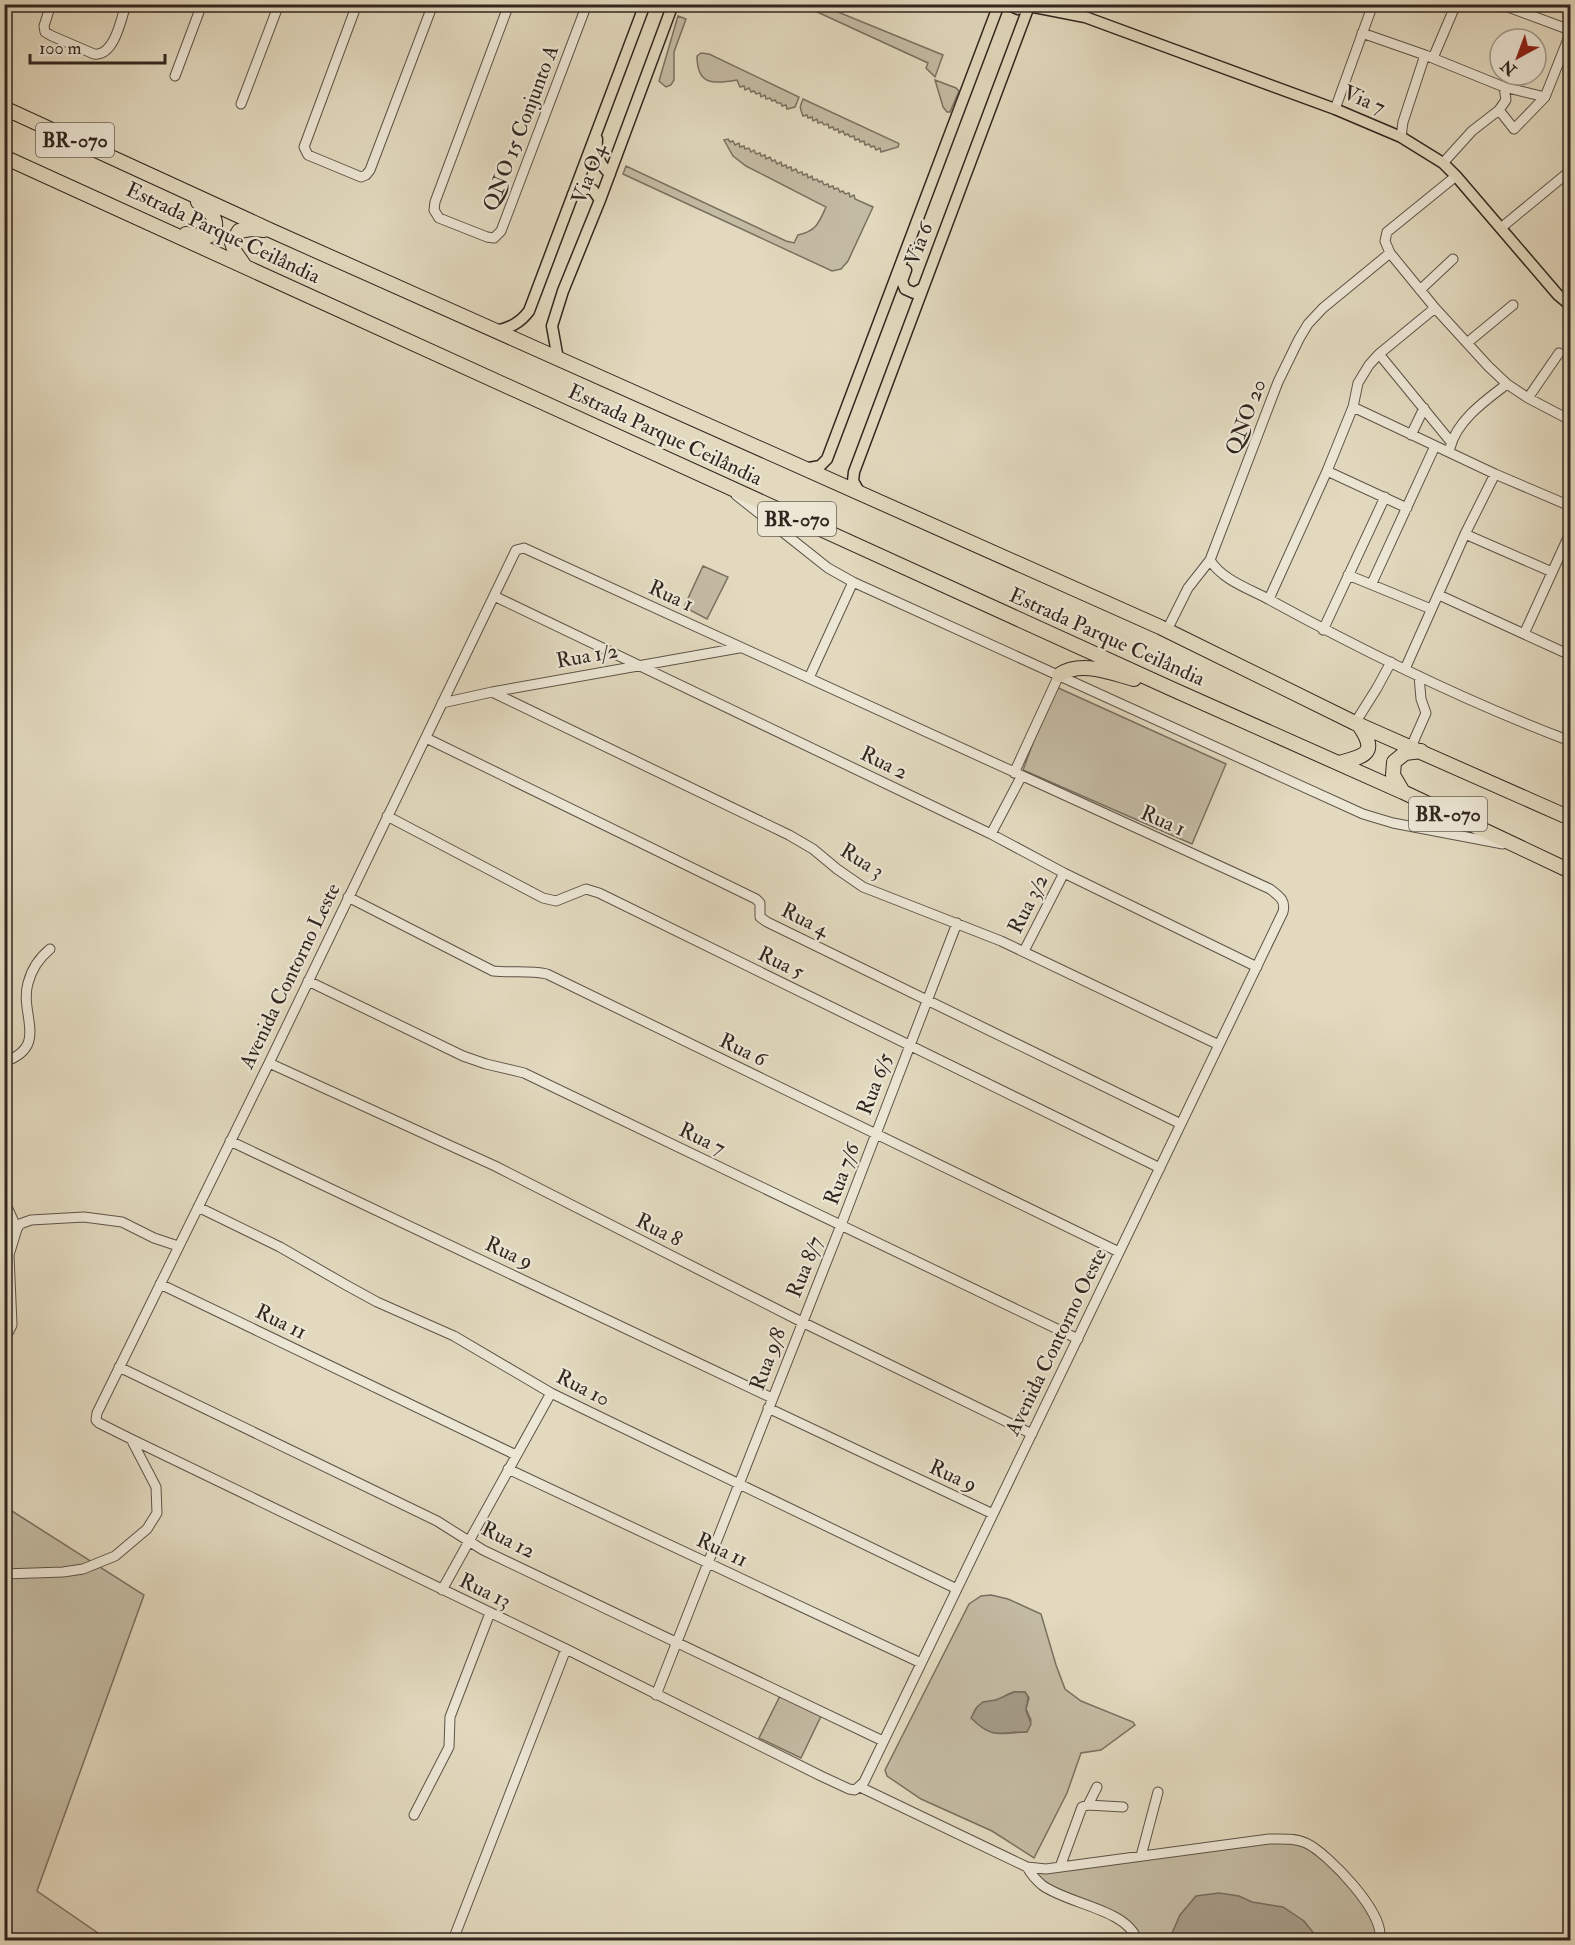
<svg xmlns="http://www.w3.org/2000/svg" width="1575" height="1945" viewBox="0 0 1575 1945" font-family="'IM FELL Double Pica',serif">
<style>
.green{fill:#c4bba3;stroke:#7a7061;stroke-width:1.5;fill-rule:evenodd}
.water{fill:#a69c88;stroke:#776d5e;stroke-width:1.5}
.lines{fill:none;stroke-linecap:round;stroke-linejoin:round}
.minor-casing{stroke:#5d5347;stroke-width:11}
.major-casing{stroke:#31261f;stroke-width:13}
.highway-casing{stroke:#31261f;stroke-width:16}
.minor{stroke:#ece6d5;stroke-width:9}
.major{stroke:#e2d9be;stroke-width:10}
.highway{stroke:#e2d9be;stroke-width:14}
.labels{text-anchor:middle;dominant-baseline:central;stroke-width:4.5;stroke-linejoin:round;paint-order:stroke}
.shield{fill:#ece6d5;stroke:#696056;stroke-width:1.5}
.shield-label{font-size:20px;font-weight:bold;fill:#31261f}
.street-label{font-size:21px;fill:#31261f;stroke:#ece6d5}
</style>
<rect width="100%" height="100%" fill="#e2d9be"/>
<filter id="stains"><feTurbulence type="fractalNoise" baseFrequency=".00333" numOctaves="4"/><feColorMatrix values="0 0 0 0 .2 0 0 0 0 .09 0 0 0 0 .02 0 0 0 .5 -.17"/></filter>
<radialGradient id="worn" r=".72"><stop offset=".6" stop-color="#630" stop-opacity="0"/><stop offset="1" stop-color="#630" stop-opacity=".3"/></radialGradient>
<path class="green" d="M802 5H821L943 55 935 77 926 68 928 63Z
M678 16 686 19 674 52V80L671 85 666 87 659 81Z
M701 53 709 54 799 97 795 107 787 109 786 105 782 106 781 103H777L775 100 772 101 770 98 766 99 765 95 761 97 760 93 756 94 754 91 751 92 749 88 745 90 744 86 740 87 737 80C714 84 697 86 697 56Z
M935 80 956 88 959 91 950 112H947L943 107Z
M803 99 898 143 899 144 898 147 881 152 880 148 876 150 874 146 871 147 869 144 865 145 864 141 860 142 859 139 855 140 854 136 850 137 848 134 845 135 843 131 839 133 838 129 834 130 833 127 829 128 828 124 824 125 822 122 818 123 817 119 813 121 812 117 808 118 807 115 803 116C800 107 799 109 803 99Z
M728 139 730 142 733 141 735 145 739 143 740 147 744 146 745 149 749 148 751 152 754 150 756 154 760 153 761 156 765 155 766 159 770 157 772 161 775 160 777 164 781 162 782 166 786 165 787 168 791 167 792 171 796 169 798 173 802 172 803 175 807 174 808 178 812 176 813 180 817 179 819 182 822 181 824 185 828 184 829 187 833 186 834 189 838 188 840 192 843 191 845 194 849 193 850 197 854 195 855 199 873 207 848 261 841 269 832 271 623 174 626 166 786 241 794 243 798 235C816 231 819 223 826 207L746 166 733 156 724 140Z
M703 566 728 577 707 619 684 607Z
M1054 686 1226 764 1192 844 1023 770Z
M4 1506 144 1595 37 1891 108 1940H5Z
M991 1595 1008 1599 1041 1614 1056 1665 1065 1689 1081 1701 1133 1722 1135 1725 1101 1750 1081 1753 1067 1793 1034 1858 992 1831 921 1799 887 1776 885 1770 969 1604 981 1596ZM1014 1692H1025L1029 1698 1026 1709 1031 1720 1027 1732C1001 1732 994 1741 972 1718 976 1700 987 1704 1000 1699 1005 1696 1009 1693 1014 1692Z
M781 1694 822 1714 801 1758 759 1738Z
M1291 1839 1324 1853 1372 1912 1379 1940H1137L1129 1926 1054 1892 1027 1867Z"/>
<path class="water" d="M1014 1692H1025C1031 1699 1026 1702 1026 1710 1027 1715 1030 1719 1031 1724L1027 1732C1001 1731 994 1741 971 1718L977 1707 983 1702 996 1700Z
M1219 1893 1239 1896 1252 1902 1283 1907 1304 1921 1319 1940H1169L1180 1915 1196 1896Z"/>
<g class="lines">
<g class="minor-casing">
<path id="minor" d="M51 4 44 26 45 32 52 36 94 54C114 57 121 20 126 4
M357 4 304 147 308 155 361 177 366 175 370 170 433 4
M509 4 435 202 434 210 439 218 487 237 494 238 501 231 587 4
M1500 4 1570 30
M1362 33 1425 55 1504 87 1545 97
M1433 58 1456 4
M175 76 202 4
M241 104 279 4
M1335 109 1373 4
M1499 110 1514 129 1545 97 1570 34
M1401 137 1403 122 1425 55
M1443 163 1472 131 1499 110 1506 100 1504 87
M1456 176 1387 232 1385 241 1390 253 1435 308 1488 366 1507 384 1528 398 1570 420
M1502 227 1570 171
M1420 290 1453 259
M1467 343 1513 305
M1379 354 1451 442
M1528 398 1559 353
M1353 407 1495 474 1570 506
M1411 435 1424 408
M1450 448C1457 420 1486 400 1507 384
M1327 471 1407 508
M736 495 828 568 853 582 1363 814 1393 823 1503 844
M1465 534 1552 572
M524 548 1270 889C1279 896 1286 900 1283 912L864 1782 855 1790 849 1789 821 1776 566 1649 131 1439 99 1423 96 1420 97 1413 269 1063 516 550Z
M1210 560C1222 580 1250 589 1270 600 1367 653 1467 702 1570 741
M1348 575 1431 609
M1372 583 1435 446
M1439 595 1570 655
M494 596 991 834 1064 873 1257 967
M1269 599 1327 471 1353 407 1358 383 1369 365 1379 354 1435 308
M1167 630 1188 588 1210 560 1278 382 1299 339 1308 324 1323 308 1390 253
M1323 630 1385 497
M1524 634 1570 533
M1405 669 1465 534 1495 474
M809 678 853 582
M492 692 789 835 813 849 837 869 863 887 1001 941 1219 1045
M442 703 492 692 739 648
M1355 723 1377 688 1391 662
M426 738 756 899 760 903V917L767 922 1181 1124
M1411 747 1426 713 1421 699 1419 676
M1014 773 1059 675
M387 816 543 898 556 901 586 889 599 893 1160 1168
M991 834 1021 777
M348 897 493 971C512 973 529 970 547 974L1119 1252
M1024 951 1064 873
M308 981 463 1056 486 1064 524 1073 1078 1339
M4 1062C50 1046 19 1015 28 983 32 968 39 958 50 949
M269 1063 495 1166 802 1322 1032 1434
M230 1141 772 1398
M4 1200 17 1229
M198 1207 280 1247 346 1285 377 1302 454 1336 551 1393 590 1412 957 1589
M160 1284 516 1455
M4 1341 12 1325 9 1255 17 1229 20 1224 31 1220 84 1217 122 1222 154 1238 178 1246
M119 1367 437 1521 483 1550 883 1741
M768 1408 993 1514
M508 1469 921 1663
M4 1574 63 1572 83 1569 115 1556 147 1529 157 1513 156 1487 131 1439
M442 1590 551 1393
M656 1695 841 1225 957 923
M860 1787 1027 1867 1046 1869 1269 1839C1282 1839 1295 1838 1306 1843 1328 1853 1388 1916 1379 1940
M1088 1805 1097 1787
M414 1815 449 1747 450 1717 490 1613
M1141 1856 1158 1792
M1027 1867C1031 1874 1036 1880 1042 1885 1067 1904 1127 1909 1137 1940
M1060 1867 1082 1807 1088 1805 1123 1807
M453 1940 566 1649"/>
</g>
<g class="major-casing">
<path id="major" d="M1007 4 1018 9 1030 4
M597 139C596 154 598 163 610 174
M573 194 588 188 593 190 600 200
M906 270 902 281 905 289 914 293 923 288
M495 331C510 328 520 323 529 311L645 4
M558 359 552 326 563 291 600 200 673 4
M804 469 820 466 827 459 999 4
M861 495 853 481 854 472 1029 6 1085 17 1335 109 1401 137 1443 163 1456 176 1558 295 1570 305"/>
</g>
<g class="highway-casing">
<path id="highway" d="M4 108 272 231 1160 627 1355 723 1570 818
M4 157 1172 689 1403 792 1570 871
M186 234 206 237 213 234C220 219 209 210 198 202
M244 265 235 252 232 243 239 231 251 229 264 230
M1059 675C1081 660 1111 673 1134 679
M1339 763C1366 756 1378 753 1359 725
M1403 792 1393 775 1394 762 1405 753 1421 751"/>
</g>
<use href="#minor" class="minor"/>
<use href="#major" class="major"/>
<use href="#highway" class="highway"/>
</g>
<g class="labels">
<g class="shield">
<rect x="36" y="123" width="78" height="34" rx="4.5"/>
<rect x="758" y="502" width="78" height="34" rx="4.5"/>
<rect x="1409" y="797" width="78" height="34" rx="4.5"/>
</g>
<g class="shield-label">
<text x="75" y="140">BR-070</text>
<text x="797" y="519">BR-070</text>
<text x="1448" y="814">BR-070</text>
</g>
<g class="street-label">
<text transform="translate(1364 100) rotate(23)">Via 7</text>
<text transform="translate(521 128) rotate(-69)">QNO 15 Conjunto A</text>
<text transform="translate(589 174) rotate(-69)">Via O4</text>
<text transform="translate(223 233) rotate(25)">Estrada Parque Ceilândia</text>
<text transform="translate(919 244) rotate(-69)">Via 6</text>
<text transform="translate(1246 417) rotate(-69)">QNO 20</text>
<text transform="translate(665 435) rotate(25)">Estrada Parque Ceilândia</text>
<text transform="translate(671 596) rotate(25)">Rua 1</text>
<text transform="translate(1107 637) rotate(24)">Estrada Parque Ceilândia</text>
<text transform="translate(587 656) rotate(-10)">Rua 1/2</text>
<text transform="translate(884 763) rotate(26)">Rua 2</text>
<text transform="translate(1163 821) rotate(24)">Rua 1</text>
<text transform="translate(862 861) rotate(32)">Rua 3</text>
<text transform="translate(1028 904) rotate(-63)">Rua 3/2</text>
<text transform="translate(805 920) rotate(27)">Rua 4</text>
<text transform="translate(781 963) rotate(26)">Rua 5</text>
<text transform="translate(290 976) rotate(-64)">Avenida Contorno Leste</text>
<text transform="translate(743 1050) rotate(26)">Rua 6</text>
<text transform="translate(875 1084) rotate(-69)">Rua 6/5</text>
<text transform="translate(702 1139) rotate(26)">Rua 7</text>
<text transform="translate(842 1174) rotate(-69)">Rua 7/6</text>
<text transform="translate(659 1230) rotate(27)">Rua 8</text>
<text transform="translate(509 1253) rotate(25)">Rua 9</text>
<text transform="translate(805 1267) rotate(-68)">Rua 8/7</text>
<text transform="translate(281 1322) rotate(26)">Rua 11</text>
<text transform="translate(1056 1342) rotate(-64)">Avenida Contorno Oeste</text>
<text transform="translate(768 1359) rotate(-69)">Rua 9/8</text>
<text transform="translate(583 1388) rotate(27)">Rua 10</text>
<text transform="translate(953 1476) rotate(25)">Rua 9</text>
<text transform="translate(508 1540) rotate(27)">Rua 12</text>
<text transform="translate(722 1550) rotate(25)">Rua 11</text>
<text transform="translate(485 1591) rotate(26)">Rua 13</text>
</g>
</g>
<rect width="1575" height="1945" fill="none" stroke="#e2d9be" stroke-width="24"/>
<rect x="6" y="6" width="1563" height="1933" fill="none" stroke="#31261f" stroke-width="3"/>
<rect x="12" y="12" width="1551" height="1921" fill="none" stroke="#31261f" stroke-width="1.5"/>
<g transform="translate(1518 57) rotate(221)"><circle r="28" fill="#ece6d5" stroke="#a1998c" stroke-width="1.5"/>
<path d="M0-4.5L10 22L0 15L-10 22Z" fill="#8f2418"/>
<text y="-9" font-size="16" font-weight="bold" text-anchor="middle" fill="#31261f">N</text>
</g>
<path d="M30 54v9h135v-9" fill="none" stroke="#31261f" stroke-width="3"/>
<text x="39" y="54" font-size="18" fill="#31261f" stroke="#ece6d5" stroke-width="4.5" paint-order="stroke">100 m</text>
<rect width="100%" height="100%" filter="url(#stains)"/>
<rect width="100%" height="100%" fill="url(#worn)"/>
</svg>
